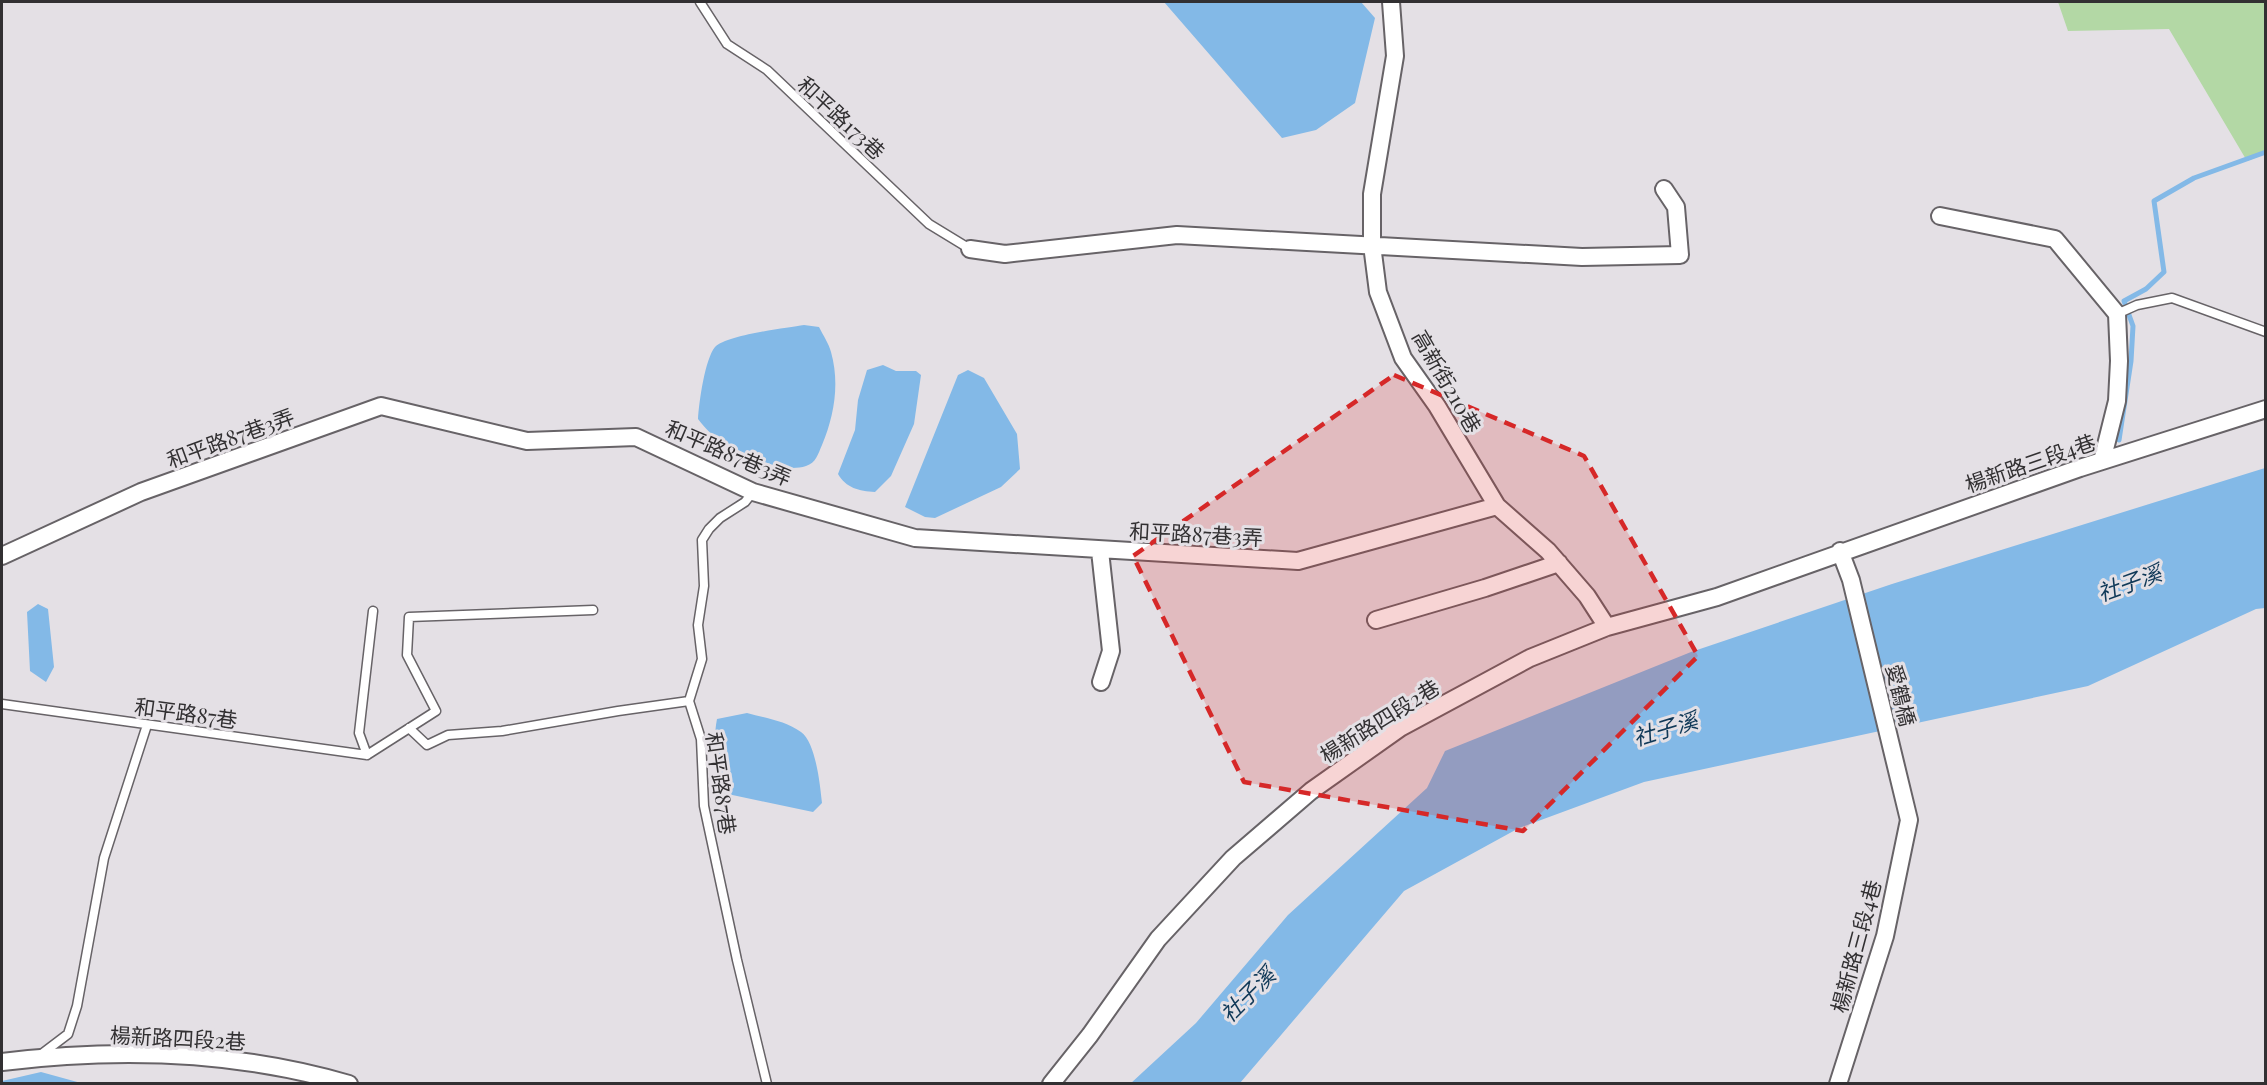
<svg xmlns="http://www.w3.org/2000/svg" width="2267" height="1085" viewBox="0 0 2267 1085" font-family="'Playfair Display','Noto Sans TC',serif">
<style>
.green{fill:#b3d8a5}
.water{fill:#83b9e7}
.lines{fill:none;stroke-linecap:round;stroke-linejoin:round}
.stream{stroke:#83b9e7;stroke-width:5}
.service-casing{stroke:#676367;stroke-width:11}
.minor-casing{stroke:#676367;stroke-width:20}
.service{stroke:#fff;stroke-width:8}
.minor{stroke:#fff;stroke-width:16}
.marked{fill:#d62828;fill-opacity:0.2;stroke:#d62828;stroke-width:4.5;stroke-dasharray:12 8;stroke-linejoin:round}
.labels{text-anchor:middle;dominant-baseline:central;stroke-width:6;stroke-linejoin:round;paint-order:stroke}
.street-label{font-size:21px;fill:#323032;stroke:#e4e0e5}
.water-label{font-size:22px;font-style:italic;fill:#103958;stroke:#e4e0e5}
</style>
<rect width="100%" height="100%" fill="#e4e0e5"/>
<path class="green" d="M2058 2H2265V154L2247 161 2169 29 2068 31Z"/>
<path class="water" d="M1164 2H1361L1375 18 1355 103 1316 130 1282 138Z
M804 325 819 327C823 335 829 344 831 352 840 384 834 416 822 445 818 454 816 463 806 466 787 472 765 463 749 455 725 444 713 439 698 419 699 402 705 359 715 347 727 335 786 328 804 325Z
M883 365 896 371H916L921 375 914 424 891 476 875 492C859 491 846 488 838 474L855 430 858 400 867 370Z
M968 370 984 378 1017 434 1020 469 1001 487 935 518 925 517 905 507 958 375Z
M2265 468V608L2256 609 2088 686 1644 782 1519 828 1404 891 1240 1083 1130 1084 1196 1023 1288 915 1427 788 1445 751 1691 652 1892 584Z
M38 604 48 609 54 667 46 682 30 671 27 612Z
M747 713C765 718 786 721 801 732 816 743 820 785 822 803L813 812 723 793C717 768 712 745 717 719Z
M41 1072 81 1083H2V1081Z"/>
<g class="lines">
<path class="stream" d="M2119 440 2131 361 2133 326 2124 301 2146 289 2164 272 2154 201 2194 178 2266 152"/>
<g class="service-casing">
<path id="service" d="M700 2 727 44 767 70 929 224 970 249
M2117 314 2137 305 2172 298 2266 332
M689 701 702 659 698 625 704 586 702 540 709 529 720 518 745 502 753 492
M2 704 367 755 359 733 373 611
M409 728 427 745 448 735 502 731 618 711 689 701 701 739 704 806 737 960 767 1084
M367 755 436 711 407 655 409 617 593 610
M39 1056 68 1034 77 1006 104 858 147 725"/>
</g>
<g class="minor-casing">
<path id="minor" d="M1391 2 1395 56 1372 194V245L1378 292 1403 358 1437 406 1497 506 1548 551 1587 596 1607 627
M1940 216 2055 239 2117 314 2119 361 2117 401 2102 461
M970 249 1005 254 1177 235 1582 257 1680 255 1676 207 1664 189
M1100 551 1111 651 1101 682
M2 556 141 492 381 406 527 441 636 437 753 492 915 538 1298 561 1497 506
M1376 620 1485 588 1559 563
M2 1062C117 1048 237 1051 349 1084
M1051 1084 1090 1035 1158 939 1233 858 1311 791 1400 728 1530 658 1607 627 1717 597 2080 468 2266 409
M1838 1084 1885 936 1909 820 1851 580 1840 551"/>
</g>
<use href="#service" class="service"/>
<use href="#minor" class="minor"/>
</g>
<path class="marked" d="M1394 375 1584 456 1698 656 1523 831 1244 782 1133 556Z"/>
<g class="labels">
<g class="street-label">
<text transform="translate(842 117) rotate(43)">和平路173巷</text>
<text transform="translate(1448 381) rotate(60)">高新街210巷</text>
<text transform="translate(230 437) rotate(-20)">和平路87巷3弄</text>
<text transform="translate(729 452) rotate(23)">和平路87巷3弄</text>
<text transform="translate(2030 462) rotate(-19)">楊新路三段4巷</text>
<text transform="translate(1196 533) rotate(3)">和平路87巷3弄</text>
<text transform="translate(1902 695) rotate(76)">愛鶴橋</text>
<text transform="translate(186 712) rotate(8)">和平路87巷</text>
<text transform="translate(1379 720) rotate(-32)">楊新路四段2巷</text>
<text transform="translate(722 783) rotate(82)">和平路87巷</text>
<text transform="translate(1855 946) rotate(-75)">楊新路三段4巷</text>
<text transform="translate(178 1037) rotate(3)">楊新路四段2巷</text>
</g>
<g class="water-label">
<text transform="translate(2129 582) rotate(-20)">社子溪</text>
<text transform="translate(1665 728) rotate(-17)">社子溪</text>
<text transform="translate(1247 994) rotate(-45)">社子溪</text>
</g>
</g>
<rect width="2267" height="1085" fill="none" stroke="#323032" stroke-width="6"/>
</svg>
